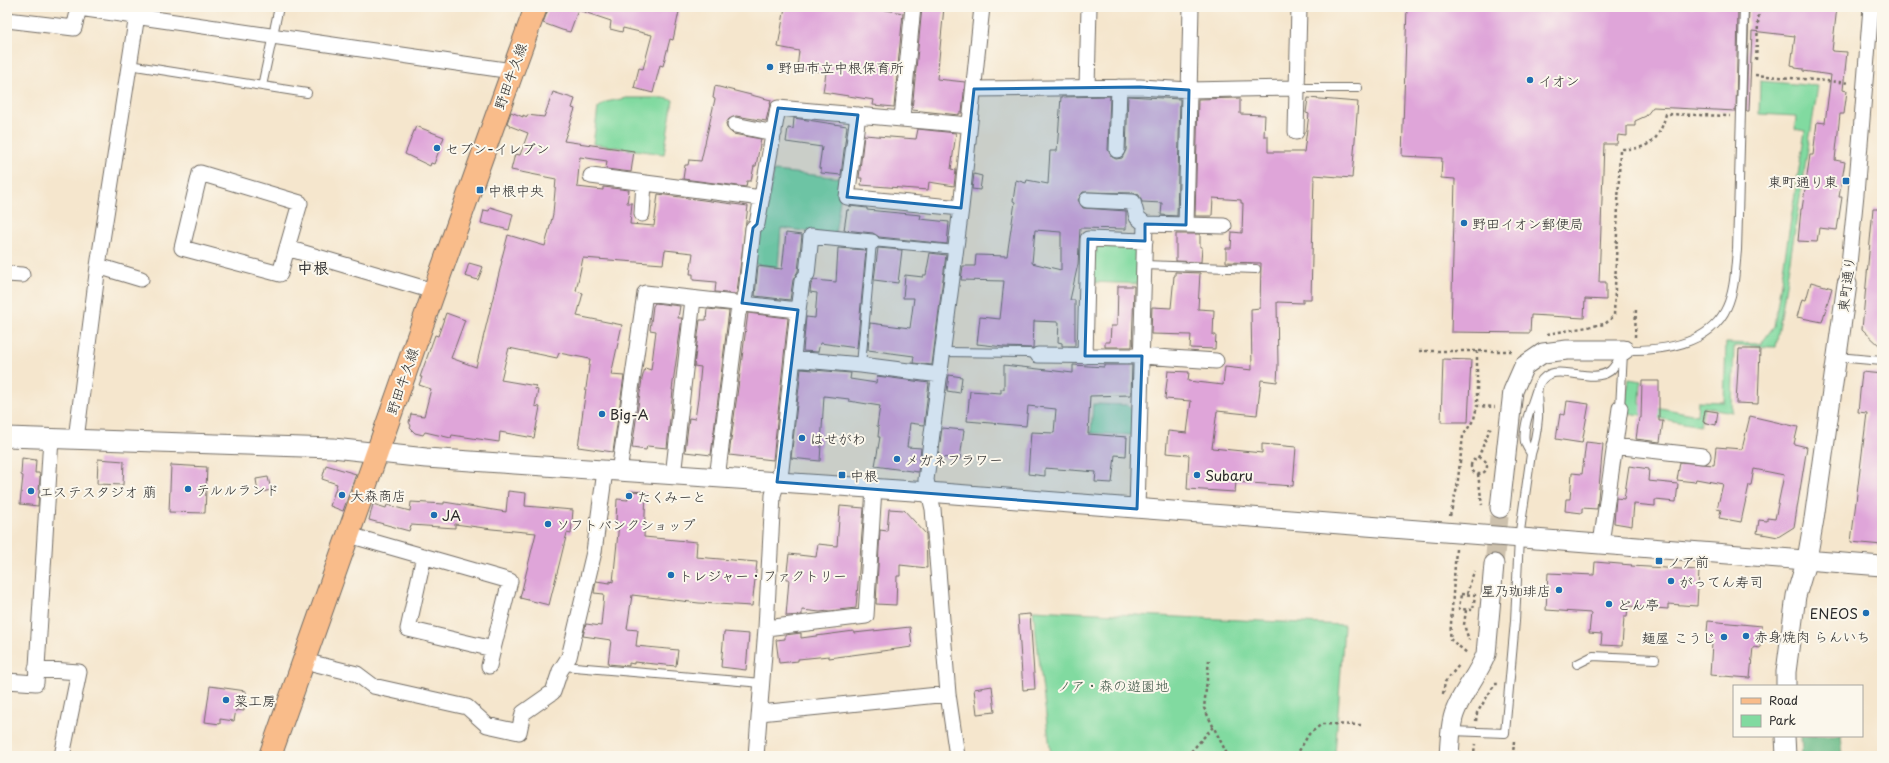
<svg xmlns="http://www.w3.org/2000/svg" width="1889" height="763" viewBox="0 0 1889 763" font-family="'Playpen Sans','Klee One',sans-serif">
<style>
.green{fill:#81daa0;stroke:#568266}
.forest{fill:#68ba86;stroke:#4a7258}
.building{fill:#dfa5d9;fill-rule:evenodd}
.lines{fill:none;stroke-linecap:round;stroke-linejoin:round}
.tertiary-tunnel{stroke:#cdc1ad;stroke-width:19;stroke-dasharray:19 10;stroke-linecap:butt}
.service-casing{stroke:#726c64;stroke-width:10}
.minor-casing{stroke:#726c64;stroke-width:17}
.tertiary-casing{stroke:#726c64;stroke-width:21}
.primary-casing{stroke:#726c64;stroke-width:24}
.path{stroke:#726c64;stroke-width:2.5;stroke-dasharray:3 3;stroke-linecap:butt}
.service{stroke:#fff;stroke-width:8}
.minor{stroke:#fff;stroke-width:15}
.tertiary{stroke:#fff;stroke-width:19}
.primary{stroke:#f9bc8a;stroke-width:22}
.marked{fill:#1f6fb2;fill-opacity:0.2;stroke:#1f6fb2;stroke-width:3;stroke-linejoin:round}
.poi-dot{fill:#1f6fb2;stroke:#fbf7ec;stroke-width:1.5}
.labels{text-anchor:middle;dominant-baseline:central;stroke-width:4;stroke-linejoin:round;paint-order:stroke}
.poi-label{font-size:14px;fill:#2b2b2b;stroke:#fbf7ec;text-anchor:start}
.street-label{font-size:14px;fill:#2b2b2b;stroke:#fbf7ec}
.park-label{font-size:14px;fill:#405748;stroke:#fbf7ec}
.quarter-label{font-size:16px;font-weight:bold;fill:#2b2b2b;stroke:#fbf7ec}
</style>
<rect width="100%" height="100%" fill="#fbf7ec"/>
<filter id="ink" filterUnits="userSpaceOnUse"><feTurbulence type="fractalNoise" baseFrequency=".025" numOctaves="2"/><feDisplacementMap in="SourceGraphic" scale="8" xChannelSelector="R" yChannelSelector="G"/><feConvolveMatrix kernelMatrix="1 2 1 2 8 2 1 2 1" color-interpolation-filters="sRGB"/></filter>
<filter id="wash" filterUnits="userSpaceOnUse"><feTurbulence type="fractalNoise" baseFrequency=".012" numOctaves="4" result="noise"/><feDisplacementMap in="SourceGraphic" scale="16" xChannelSelector="R" yChannelSelector="G"/><feGaussianBlur stdDeviation="0.9" result="paint"/><feColorMatrix in="noise" values="0 0 0 0 0 0 0 0 0 0 0 0 0 0 0 0 0 1.4 0 .05"/><feComposite in="paint" operator="in"/></filter>
<g filter="url(#wash)">
<rect width="100%" height="100%" fill="#f5e6cd"/>
<path class="green" d="M1760 81 1818 86 1776 347 1734 346 1732 412 1704 407 1700 426 1624 412 1629 379 1641 381 1640 404 1697 415 1698 401 1724 402 1726 343 1761 344 1774 326 1805 131 1795 129 1796 116 1759 114Z
M626 98H664L673 100 664 154 593 144 598 108 606 102Z
M774 171 843 178 835 235 781 228 778 267 754 264 758 229H763Z
M1096 243 1140 245 1139 284 1092 282V247Z
M1093 404 1128 405 1134 411 1133 435 1091 433Z
M1033 610 1344 625 1335 756H1051Z"/>
<path class="forest" d="M1801 736H1841L1843 755H1882V756H1802Z"/>
<g id="blocks">
<path class="building" d="M549 7H680L673 40 670 39 663 66 660 65 653 93 634 88 639 68 643 69 652 35 623 28 622 32 610 29 611 21 578 10 570 32 562 30 543 23Z
M785 7H869L903 13 894 107 873 105 874 100 823 92 826 73 797 68 799 51 778 47Z
M922 7H944L937 79 965 82 962 113H959V115L912 110Z
M1407 7H1738L1736 111 1653 107 1646 116 1635 121V126H1627V136L1618 135 1617 144H1604L1599 282H1606V300L1585 299 1584 318 1531 315 1530 333 1451 332 1455 179 1441 178 1442 158 1402 156Z
M1749 7H1837L1832 51 1847 52 1843 90 1847 91 1844 114H1840L1835 160 1845 162 1839 197H1842L1837 230 1819 228 1817 242 1798 241 1801 209H1802L1810 155H1813L1817 122 1825 123 1831 75 1803 71V69L1795 68V66L1791 65 1795 36 1752 31 1749 111H1746Z
M715 86 771 100 766 121 736 116 729 119 726 123 727 128 733 134 761 139 756 166H754L751 181H747L746 187 683 179 685 165H688L689 160 701 161 715 99 713 98Z
M553 92 575 99 572 108 575 109 564 141 634 151 631 172 606 169 607 161 580 157 577 187 603 190V187L629 190 627 203H632L630 224 654 226 658 194 748 206 737 292 736 294 715 292 716 282 693 280V274H690L693 253 665 250 663 264 583 258 576 291 583 293 577 316 622 325 611 375 624 376 613 452 578 447 590 359 559 353 557 358 509 348 505 363 501 380 536 386 535 389 538 390 535 406 540 407 534 438 500 432 499 442 452 435 451 438 425 432 423 435 415 433 410 428 411 426 409 422 411 414 424 416 431 389 419 385 422 377H420L435 335 438 336 446 313 465 320 451 358 476 367 502 261H501L508 235 545 246 553 214 556 179 511 170 515 154 520 155 528 133 510 126V125L507 123 511 112 523 117V115L527 117V115L544 117Z
M1110 96 1108 150 1112 157 1116 159 1122 158 1126 150 1128 96 1180 99 1177 216 1161 215 1162 203 1142 202 1139 195 1134 193 1083 192 1078 200 1083 208 1126 211V229L1080 228 1078 264 1070 300H1075V346H1062V343L1058 342 1059 322 1034 321 1033 348 1004 347 977 344 980 317 1000 319 1004 281 961 280 963 266H975L976 255 1007 256 1015 202 1013 201 1016 180 1026 183 1027 180 1048 184 1050 151H1057L1061 97ZM1035 230 1061 232V270L1032 263Z
M1240 98V114L1265 115 1264 136H1268V152H1304L1309 114 1306 113 1308 98 1358 102 1352 178 1314 175 1311 299H1303V303L1277 302 1278 365 1277 382 1261 380 1257 415 1217 411 1212 448 1262 453V444L1296 447 1293 486 1236 482 1235 492 1187 489 1189 455 1166 453 1168 431 1187 433 1191 401 1165 399 1168 371 1189 372 1188 381 1223 385 1225 367 1252 370 1251 309 1260 308 1261 263 1226 262V248H1231L1232 232 1242 233 1243 203H1241V200L1213 198 1212 216H1195L1198 99Z
M794 118 847 126 841 175 821 173V169L819 168 822 147 786 142 788 128 793 129Z
M416 126 444 137 434 164 431 163 430 166 405 154Z
M918 129 956 133 951 169 956 170 954 186 929 182 928 190 861 185 862 178H859L864 135 916 139Z
M974 174 982 176 980 190 972 189Z
M850 206 867 208V210L921 215 920 219 949 222 947 244 879 237 873 233 844 230 847 210H849Z
M490 207 513 214 509 230 481 223 484 210 489 211Z
M1873 209H1882V348L1862 329Z
M786 233 802 235 798 271 793 280 790 300 755 296 758 266 782 269Z
M1176 234H1200V247H1202L1201 262 1176 261Z
M838 248 866 250 857 348 820 343 818 352 803 351 806 317 815 318 817 293 810 292 811 284 814 280 836 282Z
M878 248 902 250 898 283 874 280Z
M930 253 946 255 932 365 913 363 914 356 868 350 870 323 910 328 914 298H903L905 275 923 277V275H926Z
M469 263 483 267 478 280 465 276Z
M1175 272 1200 273 1198 309 1214 310 1213 335H1216L1215 349 1190 348 1191 335 1151 334 1152 307 1171 308 1174 276H1175Z
M1811 282 1832 288 1822 322 1797 317 1802 299 1806 300Z
M1118 286H1134L1132 347H1105V342H1110L1111 326H1117Z
M655 303 680 306 678 318H682L672 390H673L667 448 647 446 646 450 632 448 642 379 645 368 651 370 656 331 650 330 653 306Z
M707 309 729 311 711 455 685 452 689 418 695 419 698 399 701 367 694 366 700 320H706Z
M748 313 788 318 773 460 729 455Z
M1739 349H1760L1758 404 1736 403Z
M1443 359 1471 360 1468 422H1441Z
M1004 365 1073 373V365L1104 367V365H1132L1131 395 1090 396 1088 434 1127 437 1126 456 1115 455 1112 483 1095 482 1096 472 1045 468V476L1028 474 1031 432 1054 433 1056 409 1028 406 1026 426 967 421 970 391 1001 393V389H1004Z
M801 369 851 373 850 379 876 383 877 376 929 383 924 425 910 423 907 447 921 448 918 472 875 466 880 437H878L879 427 877 426 880 406 849 401V399L824 396 820 461 791 458Z
M1862 372 1882 374V545L1851 542 1867 413 1858 412Z
M949 375 962 377 960 393 947 391Z
M1642 381H1659V421H1663L1660 442 1636 439 1639 418H1641Z
M1567 401 1589 404 1582 443 1556 439 1560 414 1565 415Z
M1705 410 1718 412 1716 425 1703 422Z
M1750 416 1798 427 1794 444 1807 447 1794 527 1778 537 1757 533 1759 520 1767 521V518L1775 519 1784 475 1754 469 1751 485H1749L1741 522 1719 518 1721 510 1717 509 1723 484 1696 479 1695 482 1677 480 1680 462 1714 465 1716 447 1742 449Z
M942 428 964 430 960 459 938 457Z
M1586 442 1603 444 1597 509 1582 508V513L1565 511 1566 499H1570L1572 473 1582 474Z
M22 458 36 460 35 473H39L40 477 38 506 20 504 23 476 21 475Z
M98 459 124 461 123 485 97 484Z
M171 465 207 467 205 513 169 512Z
M326 465 356 474 343 511 330 506 337 484 322 479Z
M1629 466 1649 469 1648 481 1678 484 1676 502 1655 500V506L1634 504 1632 526 1614 523 1616 498 1624 499Z
M268 477 271 490 258 493 256 479Z
M508 491 526 493 525 506 573 510 571 534 567 533 549 605 520 598 536 533 492 529 455 524V528L411 525 409 531 369 520 373 504 386 508 387 505 410 511 411 502 444 504V502L506 512Z
M629 491 646 492 644 537 697 542 696 557 757 562 752 606 699 603 632 595 627 629 638 630 636 646 678 650 676 666 634 662V664L629 663V666L608 664 611 640 583 636 586 624 601 626 604 594 594 593 596 581 610 583V581L613 582 619 523 616 522 617 499 628 500Z
M840 506 864 508 856 608 820 612 802 610V615L786 616 789 579H786L789 554 816 557 818 544 837 546Z
M889 509 904 510 926 534 927 568 900 565V576H897L896 605 876 604 880 530 887 531Z
M1595 562 1632 565 1631 566 1699 570 1697 606 1668 604V609L1628 606 1627 617H1624L1622 646 1601 645 1602 634 1589 633 1591 613 1546 610 1548 573 1594 575Z
M1030 614 1035 689 1023 690 1018 615Z
M1708 621 1762 626 1760 648 1753 647 1750 678 1710 675 1712 643H1706Z
M910 627 912 647 829 658V656L798 659V661L779 663 776 640 785 639V635L801 633V638L854 631V633Z
M724 632 749 634 746 670 721 667Z
M210 686 246 691 244 711 236 710 234 721 220 719V724L205 722Z
M992 686 995 712 977 714 974 689Z"/>
</g>
</g>
<g filter="url(#ink)">
<use href="#blocks" fill-opacity="0" stroke="#726c64" stroke-width="1"/>
<g class="lines">
<path class="tertiary-tunnel" d="M1494 564 1500 508"/>
<g class="service-casing">
<path id="service" d="M129 65 307 93
M262 86 279 7
M1296 88H1358
M1144 265 1256 269
M1624 350C1661 351 1710 345 1727 307 1735 289 1735 269 1737 250L1744 7
M943 352 1029 353 1038 355
M1837 357 1882 361
M861 365 872 242 956 250
M1620 408 1623 353
M1531 454C1529 450 1526 446 1525 442 1522 427 1532 405 1536 391
M1577 664 1593 656 1655 659
M563 666 762 683
M1451 731 1505 733 1515 621 1519 538 1531 454C1535 442 1537 430 1538 418 1539 408 1535 393 1539 384 1553 358 1588 386 1610 371 1615 367 1620 357 1623 351"/>
</g>
<g class="minor-casing">
<path id="minor" d="M7 20 74 28 79 8 512 71
M1087 87 1089 7
M974 89 1140 87 1189 90 1296 88
M858 115 847 197 961 208
M902 118 913 7
M735 125 774 133
M1296 132 1299 7
M1117 150 1119 87
M591 176 762 198
M1087 200 1133 202 1137 217 1145 224
M642 214 644 183
M1186 225 1224 226
M287 248 300 203 200 173 182 248 280 274 287 248 433 291
M98 266 141 279
M7 274 22 275
M1847 284 1856 194 1871 7
M798 310 802 281 807 274 811 236 872 242
M1038 355 1142 356 1216 361
M1085 356 1088 239 1145 241
M793 359 861 365 940 375
M76 439 98 266 137 15
M1614 446 1703 456
M619 472 645 293 798 310 781 470 773 495 766 628 756 756
M673 476 693 299
M717 478 738 313 746 294 753 228 757 224 778 108 969 125
M1137 509 1145 224 1186 225 1191 7
M349 535 510 581 493 649 408 629 424 556
M1601 544 1620 408
M766 628 866 616 874 488
M304 661 357 674 373 686 467 707 487 725 519 732 523 713 553 692 560 671 569 657 594 552 605 471
M489 666 493 649
M36 669 79 672 62 756
M7 681 36 683 51 438
M760 713 948 694
M957 756 948 694 933 509 926 480 961 208 982 7"/>
</g>
<g class="tertiary-casing">
<path id="tertiary" d="M7 437 333 448 426 458 928 492 1882 566
M1500 508 1513 391 1524 366 1543 353 1567 350H1624
M1786 686V672L1796 596 1807 559 1814 519 1847 284
M1785 736 1786 756
M1449 756C1450 744 1450 730 1453 718 1458 697 1478 676 1486 654L1494 564"/>
</g>
<g class="primary-casing">
<path id="primary" d="M270 756C359 506 445 256 536 7"/>
</g>
<path class="path" d="M1756 60 1759 7
M1755 75 1850 83
M1547 334 1605 324 1614 316 1620 149C1649 150 1659 141 1666 114L1730 116
M1635 337 1636 308
M1419 351H1515
M1477 351V406
M1478 458 1491 426
M1471 466a8 8 0 1 1 16 0a8 8 0 1 1-16 0Z
M1478 474 1482 505
M1450 516 1457 488 1463 436 1474 419 1477 406 1495 407
M1456 549 1450 639 1467 653
M1461 594 1475 595 1473 610 1459 609Z
M1467 594 1472 577 1475 571
M1466 610 1464 625 1469 640
M1209 660 1204 708 1228 756
M1443 694 1445 682 1460 664
M1476 721 1477 713 1495 684H1499
M1187 756 1213 727
M1296 756 1309 734 1322 724 1363 725
M1471 756 1474 753 1475 744
M1513 756 1514 740"/>
<use href="#service" class="service"/>
<use href="#minor" class="minor"/>
<use href="#tertiary" class="tertiary"/>
<use href="#primary" class="primary"/>
</g>
</g>
<path class="marked" d="M1140 87 1189 90 1186 225 1145 224V241L1088 239 1085 356H1142L1137 509 777 482 798 310 742 303 753 228 757 224 778 108 858 115 847 197 961 208 974 89Z"/>
<g class="poi-dot">
<circle cx="770" cy="67" r="4"/>
<circle cx="1530" cy="80" r="4"/>
<circle cx="437" cy="148" r="4"/>
<rect x="1842" y="177" width="8" height="8" rx="2"/>
<rect x="476" y="186" width="8" height="8" rx="2"/>
<circle cx="1464" cy="223" r="4"/>
<circle cx="602" cy="414" r="4"/>
<circle cx="802" cy="438" r="4"/>
<circle cx="897" cy="459" r="4"/>
<rect x="838" y="471" width="8" height="8" rx="2"/>
<circle cx="1197" cy="475" r="4"/>
<circle cx="188" cy="489" r="4"/>
<circle cx="31" cy="491" r="4"/>
<circle cx="342" cy="495" r="4"/>
<circle cx="629" cy="496" r="4"/>
<circle cx="434" cy="515" r="4"/>
<circle cx="548" cy="524" r="4"/>
<rect x="1655" y="557" width="8" height="8" rx="2"/>
<circle cx="671" cy="575" r="4"/>
<circle cx="1671" cy="581" r="4"/>
<circle cx="1559" cy="590" r="4"/>
<circle cx="1609" cy="604" r="4"/>
<circle cx="1866" cy="613" r="4"/>
<circle cx="1746" cy="636" r="4"/>
<circle cx="1724" cy="637" r="4"/>
<circle cx="226" cy="700" r="4"/>
</g>
<g class="labels">
<g class="poi-label">
<text x="778" y="67">野田市立中根保育所</text>
<text x="1538" y="80">イオン</text>
<text x="445" y="148">セブン-イレブン</text>
<text x="1838" y="181" text-anchor="end">東町通り東</text>
<text x="488" y="190">中根中央</text>
<text x="1472" y="223">野田イオン郵便局</text>
<text x="610" y="414">Big-A</text>
<text x="810" y="438">はせがわ</text>
<text x="905" y="459">メガネフラワー</text>
<text x="850" y="475">中根</text>
<text x="1205" y="475">Subaru</text>
<text x="196" y="489">テルルランド</text>
<text x="39" y="491">エステスタジオ 萠</text>
<text x="350" y="495">大森商店</text>
<text x="637" y="496">たくみーと</text>
<text x="442" y="515">JA</text>
<text x="556" y="524">ソフトバンクショップ</text>
<text x="1667" y="561">ノア前</text>
<text x="679" y="575">トレジャー・ファクトリー</text>
<text x="1679" y="581">がってん寿司</text>
<text x="1551" y="590" text-anchor="end">星乃珈琲店</text>
<text x="1617" y="604">どん亭</text>
<text x="1858" y="613" text-anchor="end">ENEOS</text>
<text x="1754" y="636">赤身焼肉 らんいち</text>
<text x="1716" y="637" text-anchor="end">麺屋 こうじ</text>
<text x="234" y="700">菜工房</text>
</g>
<g class="street-label">
<text transform="translate(510 76) rotate(-70)">野田牛久線</text>
<text transform="translate(1846 284) rotate(-83)">東町通り</text>
<text transform="translate(402 381) rotate(-71)">野田牛久線</text>
</g>
<g class="park-label">
<text x="1113" y="685">ノア・森の遊園地</text>
</g>
<g class="quarter-label">
<text x="313" y="267">中根</text>
</g>
</g>
<rect width="1889" height="763" fill="none" stroke="#fbf7ec" stroke-width="24"/>
<rect x="1733" y="685" width="130" height="52" fill="#fbf7ec" stroke="#a8a59f"/>
<rect x="1741" y="698" width="20" height="6" fill="#f9bc8a" stroke="#a8a59f"/>
<text x="1769" y="705" font-size="12" fill="#2b2b2b">Road</text>
<rect x="1741" y="715" width="20" height="12" fill="#81daa0" stroke="#a8a59f"/>
<text x="1769" y="725" font-size="12" fill="#2b2b2b">Park</text>
</svg>
